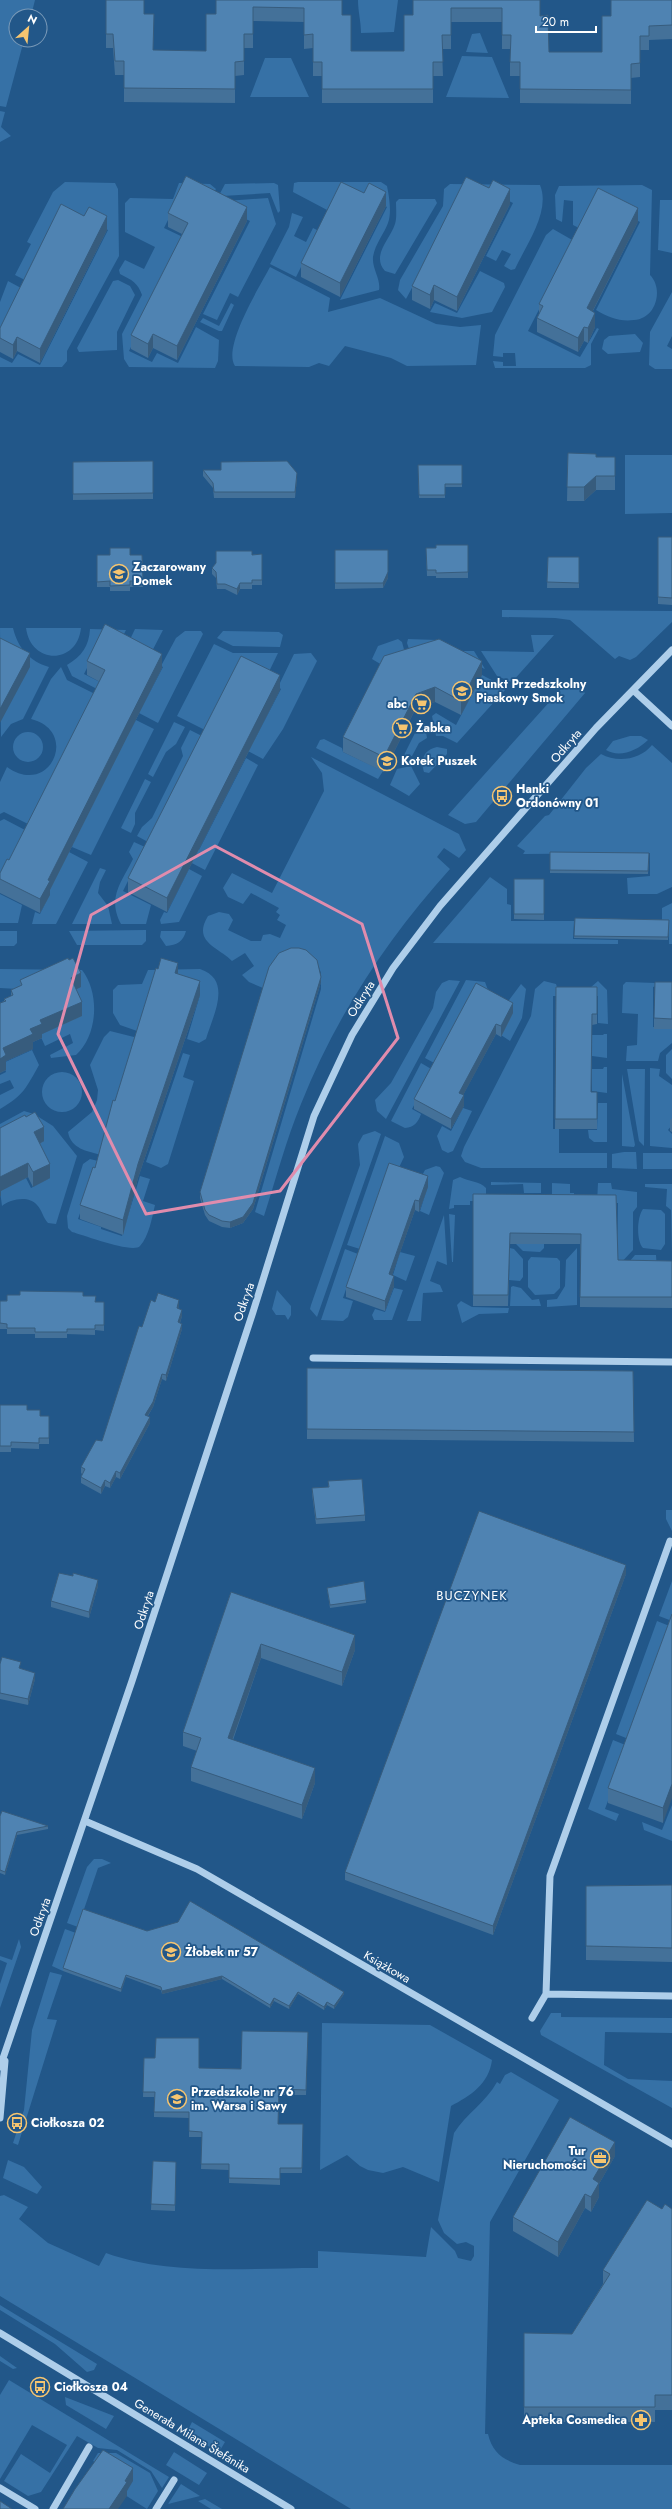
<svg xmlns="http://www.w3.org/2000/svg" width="672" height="2509" viewBox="0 0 672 2509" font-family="Jost,sans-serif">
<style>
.green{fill:#3671a6}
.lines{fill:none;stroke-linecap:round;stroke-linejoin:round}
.minor{stroke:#aeceea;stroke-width:7}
.wall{fill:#447199}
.shaded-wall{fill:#375c7d}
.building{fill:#4f83b2;stroke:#375c7d}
.marked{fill:none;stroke:#e08cad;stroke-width:3;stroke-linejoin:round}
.labels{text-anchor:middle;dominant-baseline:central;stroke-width:3.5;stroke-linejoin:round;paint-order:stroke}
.poi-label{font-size:12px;font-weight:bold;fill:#fff;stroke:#225789;text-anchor:start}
.street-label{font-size:12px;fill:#fff;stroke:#225789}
.neighbourhood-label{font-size:13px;letter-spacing:1px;fill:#fff;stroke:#225789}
</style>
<rect width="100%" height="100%" fill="#225789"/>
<path class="green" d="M0 0H35L31 16H16V40H24L6 107 0 106Z
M358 0H398L394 32 361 33C361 21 358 12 358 0Z
M480 33 488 53 466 52 472 34Z
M462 56 492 57 509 98 446 97Z
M265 58H291L309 97H250Z
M0 111 5 112 1 127 11 136 0 142Z
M65 182 115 183 118 189 119 256 67 351V361L62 367H0V357L12 363 18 354 40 365 108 230 87 219 25 280 15 275 31 244 27 242 53 192Z
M298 182H381L387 186C389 196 392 212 388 223 384 234 375 244 373 257 372 269 381 279 379 290L340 300 387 207 366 195 329 211 293 192 294 183Z
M179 183 210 184 216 189 209 200 184 188 164 228 185 238 129 351 152 362 157 353 178 363 196 327 219 340 218 361 215 368 129 367 124 359 122 334 142 295C138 283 132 280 120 274L119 270 125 260 144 269 155 247 125 232V203L130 198 173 199Z
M274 183 278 185 280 211 278 213 270 193 222 196 216 201 225 184Z
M450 184 540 185C551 211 526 245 515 269L511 270 504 266 511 254 502 250 496 261 486 256 513 203 493 193 465 189 406 299 398 290 400 280 443 206 444 189Z
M642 185 652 190 650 275C664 289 656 319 634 320 620 322 608 317 596 310L640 222 595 198 579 228 573 225V201L564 200 562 222 556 219 555 195 559 186Z
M268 198 276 224 238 297 230 293 217 320 203 314 250 221 223 208 226 201Z
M399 199H435L437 203 395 274 385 271C371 255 390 240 395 224 397 218 396 208 396 202Z
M660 200H672V253L658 250Z
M292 213 303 217 294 236 306 242 313 228 319 231 296 277 270 264 289 227Z
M553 229 574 241 528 331 580 357 597 328 599 329 591 344V365L585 368H495L493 361 503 362V366H516L515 353H503V357L493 356 495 335 546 235Z
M270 267 330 298 328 312 380 298 436 324 460 327 481 325 476 365 407 366 391 358 345 346 329 366 319 363 309 367 235 366C222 347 260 286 270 267Z
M480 271 504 283 505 287 492 312 462 318 430 312 435 303 457 313Z
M118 280 130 286 135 295 117 332V350L79 352 77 348 113 281Z
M8 281 21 288 0 330V302Z
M672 292V336L667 346 672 349V369H655L649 365 650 332Z
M231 303 234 305 222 331H219L200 322 203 318 219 326Z
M635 334 643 343 640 352 608 354 602 349 604 340 609 336Z
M625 455H672V513L625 514Z
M502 610 672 611V622L636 657 630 660 619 656 615 659 570 620 555 618 502 617Z
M0 628H13C18 648 29 661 49 667L23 719 11 724 1 737Z
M26 628H81C77 665 31 665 26 628Z
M90 629 126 630 119 644 103 636 84 674 100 682 97 689 72 676 67 665C82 656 89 646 90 629Z
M135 629 163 630 148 659 125 650Z
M185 631H201L203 634 158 723 139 713 163 667 161 666 176 638Z
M223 631 279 632 283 635 280 647 233 646 217 638Z
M531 635H554L512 682 497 676 481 651 534 652Z
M398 639 402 642 406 657 382 665 372 659 378 646Z
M408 639 437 640 446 651H474L485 669 446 651 412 658 407 643Z
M214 644 233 653H278L265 680 205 730 177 716Z
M311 653 317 661 283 729 263 759 244 749 251 737 255 739 281 689 278 687 294 654Z
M61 667 67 680 95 694 28 824 4 812 0 814V782L7 767C50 798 80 731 31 719L51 679Z
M482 675 505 687V690L457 743 443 736H436L432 716 436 713 456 725Z
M570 679 585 693 476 822 465 824 448 815Z
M136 720 154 729 91 855 72 847 73 844 69 842Z
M421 721H424L427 738 419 743 412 756 405 757 404 755Z
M174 722 185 727 176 744 166 752 153 777 148 774Z
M190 730 202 736 148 842 137 836 142 827 152 818 183 756 181 748Z
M13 747a15 15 0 1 1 30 0a15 15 0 1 1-30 0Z
M630 736H641L648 740C637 751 619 758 606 750L613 741Z
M324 739 342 748 343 752 383 771 378 779 316 748 320 740Z
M652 745 672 763V887L657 894H628L627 878 650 876V853L523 854 525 851 517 846 545 816 549 815 586 768 601 754C617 763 640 760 652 745Z
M437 747 447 749V754L429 773 424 772C420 759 424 750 437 747Z
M311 757 459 834 466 850 459 858 444 848 437 857 450 869C387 939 336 1016 301 1104 286 1140 276 1179 264 1216L255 1212 321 989V973L318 965 263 988 249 982 242 975 254 966 245 953 232 961C218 947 192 942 208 916L219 912 229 914 233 920 228 930 251 941H261L263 935 270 934 280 938 286 925 277 920 280 915 276 912 279 908 251 893 243 904 228 897 223 888 232 873 272 893 324 791 322 773Z
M246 758 258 765 205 870 188 861 194 849 199 850Z
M411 766 420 784 409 796 390 785 397 769Z
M145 779 151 782 135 813V824L131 833 121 828Z
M4 819 25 830 0 880V821Z
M134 842 145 847 123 891 151 905 146 924H121C107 898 121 883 133 859L129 852Z
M69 852 88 862 56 924H32L35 912 40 914 50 894 48 893Z
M100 868 106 870 100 882 98 893 108 906 112 924H72Z
M189 869 202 876 179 922 161 924 160 920 164 912 167 913Z
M490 877 507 889V904L511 905V921H574L573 939 618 940V944L433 943Z
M0 894 22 905 18 923H0Z
M672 903V944H669V921H662V908Z
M146 930V941L142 945H77L69 931Z
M0 931H17V943L14 946H0Z
M161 931H186C183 942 177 945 166 946L160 937Z
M0 969 82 970C100 993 98 1035 76 1055L51 1058 50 1055 73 1043 70 1034 45 1046 40 1035 82 1015 71 992 0 988Z
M200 969C233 980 213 1015 206 1039L199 1043 187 1039 200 995 175 987 140 1032 120 1025 113 1013V990L118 985 142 984 148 970Z
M449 980 460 981 386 1119 377 1111 375 1100 391 1083 433 1008 436 992 442 983Z
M466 980 485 982 488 990 436 1064 425 1058Z
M544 981 556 984 560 996H553V1129H559V1153H607V1168H481L465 1162 461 1156 464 1147 531 1016 535 989Z
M598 981 607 990 608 1024 598 1023V996H588L590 988Z
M626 982 656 983V986L653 987V1027L672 1028V1043L660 1053 658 1061H626L627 1046 637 1045 638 1014 622 1013 623 985Z
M521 984 526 989 522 1018 510 1041 501 1035 513 1012 504 1007Z
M110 1031 138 1038 101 1155C87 1151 71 1149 68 1132L92 1112 97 1100 98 1090 90 1065 104 1037Z
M604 1034H607V1058L592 1056V1035H603Z
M672 1049V1079L666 1073V1055Z
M32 1050 39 1065C26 1088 24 1095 0 1109V1095L14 1088 10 1080 0 1084V1075L6 1072 3 1063Z
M183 1053 190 1055 183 1077 194 1081 168 1164 161 1168 146 1162Z
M421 1063 433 1070 412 1109 421 1114C418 1123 414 1127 405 1128L391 1121Z
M604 1067H607V1093L592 1091V1069H603Z
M650 1068 660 1069 659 1076 672 1085V1125L668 1130 672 1134V1148L650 1146Z
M627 1069H645L644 1146 639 1141Z
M42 1092a20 20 0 1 1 40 0a20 20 0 1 1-40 0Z
M622 1074 635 1145 634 1147 622 1146Z
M598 1103H607V1142H594L589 1138 588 1130H597Z
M463 1108 472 1111 453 1151 448 1153 442 1150 437 1136 442 1126 451 1131Z
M24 1111 34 1114 53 1126 77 1156 56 1224 48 1223C43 1218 42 1210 37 1205 29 1195 10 1199 2 1206L0 1191 26 1178 31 1188 50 1178 34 1147 44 1141 35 1124 0 1139V1124Z
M375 1131 381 1134 317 1317 310 1309 311 1305 360 1165 358 1144 363 1135Z
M385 1136 399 1143 404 1157 360 1249 347 1245Z
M624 1152H636L637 1169 612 1168V1154Z
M643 1153H672V1169H643Z
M90 1159 98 1161 78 1219 101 1227V1229L122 1236 140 1176 150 1179 143 1201 155 1205C152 1218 149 1236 140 1246 133 1254 84 1235 72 1232L68 1228 67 1216 83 1164Z
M436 1166 440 1167 444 1173 429 1215 420 1211 428 1186 418 1183 425 1170Z
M460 1177C469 1182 480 1181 486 1188V1195L541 1202 470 1201V1205H454V1208L449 1209 453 1180Z
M491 1182 541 1183V1193H524L523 1184 491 1185Z
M552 1183 570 1184V1193H574V1203L552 1202Z
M598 1183H611L612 1189 637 1192V1207L633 1212V1250L617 1267 618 1203H597Z
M645 1184H672V1253L671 1210 666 1206 667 1189 645 1187Z
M643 1209 661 1210 665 1214V1244L661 1250 643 1248C636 1240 637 1217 643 1209Z
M449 1214 455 1215 453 1262H452Z
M444 1215 447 1265 437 1261 430 1281 440 1285 443 1292 423 1293 421 1321H407Z
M514 1242 544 1243V1248L540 1252 523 1251Z
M510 1248 514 1249 523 1259V1277L520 1281 509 1280Z
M577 1248V1305L547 1307V1300L557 1299 565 1286 566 1260Z
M345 1249 358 1254 343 1298 353 1301 348 1317 343 1321 321 1320Z
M400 1252 415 1256 406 1281 393 1275Z
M635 1255H656L657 1270 623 1269Z
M531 1257 557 1258 560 1261V1288L554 1294 535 1295 528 1287V1261Z
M513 1286 521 1288 532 1300 539 1299 541 1306H510L511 1287Z
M394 1288 403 1290 392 1320H374L372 1315 375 1309 385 1312Z
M277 1290 291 1306V1315L288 1320 285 1315H276L272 1309Z
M461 1301 472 1307 509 1308 508 1313 479 1314 462 1323 457 1305Z
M666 1510H672V1531L666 1519Z
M672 1581V1621L659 1616Z
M657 1621 672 1627 631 1740 616 1734Z
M613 1740 628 1746 605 1809 619 1814 616 1821 588 1809Z
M672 1805V1841L644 1830 642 1822 662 1830Z
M94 1859H102L111 1863 98 1868 78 1927 67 1923 87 1867Z
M65 1929 76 1933 63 1971 52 1966Z
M19 1939 21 1947 0 2008V1984L7 1963 0 1960V1956L12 1960Z
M50 1972 62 1975 47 2019 57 2020 18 2145 13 2143 24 2110 32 2030Z
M551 2013H561V2017L672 2018V2033L605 2032 604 2065 628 2079 672 2081V2108L541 2035 540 2031Z
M322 2023 430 2025 492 2060C489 2084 470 2096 451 2106L439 2182 403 2167 383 2173 368 2170 360 2166 347 2155 320 2170Z
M511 2072 559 2100 490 2222 485 2434H488C492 2452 503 2460 520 2465H672V2509H351L0 2296V2196L4 2195 28 2207 19 2219 48 2243 99 2266 106 2253C169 2276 251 2268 318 2268V2251L426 2257 431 2227 455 2251 458 2258 471 2261 474 2256V2246L466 2242 457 2244 444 2233 438 2220 454 2133C466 2114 486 2102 497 2082L500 2084 505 2075Z
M8 2160 24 2167 42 2187 37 2194 3 2178Z
M0 2305 97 2364 94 2370 87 2372 55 2344 0 2310Z
M0 2356 17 2368 13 2369 0 2361Z
M9 2380 169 2477 162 2488 151 2471 117 2450 98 2448 77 2436 41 2492 28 2496 4 2481 21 2454 50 2473 67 2445 32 2425 0 2479V2395Z
M65 2397 114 2416 106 2429 66 2405Z
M192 2422 225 2442 219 2452 186 2434Z
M174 2452 207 2473 199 2485 166 2465Z
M98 2453H116L150 2473 158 2491 147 2509 125 2495 102 2466 93 2461Z
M181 2484 200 2496 168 2504Z
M205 2499 222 2509H211L198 2501Z"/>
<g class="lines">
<path class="minor" d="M633 690 672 726
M313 1358 672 1362
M85 1821 197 1869 672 2144
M546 1994 672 1996
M532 2018 546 1994 550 1876 670 1541
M0 2067 132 1681 253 1312 314 1116 352 1035 393 968 440 906 596 728 672 650
M0 2118 5 2061
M0 2333 291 2509
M0 2488 35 2509
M53 2509 89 2447
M156 2509 174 2480"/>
</g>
<path class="wall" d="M106 0 144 14 153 50 206 51 216 14V0H342V15L351 51H404L413 15V0H540V16L549 52H602L611 16 672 0V39L649 40V50H640V77L631 78V104L520 103V76H510V49H502V22H451V49H442L443 76H433V103H322V76H313V48L304 49V22L253 21V48H244V75L235 76V103L124 102V75H115L113 48H106Z
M364 193 386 206 340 297 301 277V263Z
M510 204 457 311 434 300 430 309 412 300V286Z
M168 213 247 221 177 360 153 348 148 358 131 349V335L182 234 168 227Z
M638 222 593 311 595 327 588 343 584 341 578 352 537 332V318L539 314V304Z
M107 230 40 363 17 351 13 359 0 352V328Z
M568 453 596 457H615V490H596L584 501H567Z
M153 461V499L73 500V462Z
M418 465H462V487H445V498H419Z
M203 470 297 478 295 498H214L213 488 203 476Z
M658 537H672V605L658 604Z
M468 545V578H436V576H427L426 548H436Z
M335 550 388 578 383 588 335 589Z
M262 554V585H252V589H240L237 595 225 589H217L216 578 212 574V568L252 555Z
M97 555H142L143 587H130V591H110V587H97Z
M548 557H579V588H547Z
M384 656 482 675 461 715 435 702 416 708 384 772 343 752V737Z
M87 661 162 668 50 890V895L40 913 0 893V873L9 860 100 682 87 675Z
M280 690 167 912 128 892V878Z
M550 852 649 853 648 874 550 873Z
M514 879H544V920L514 919Z
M575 918 669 920 668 940 574 938Z
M178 974 200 995 138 1178 123 1235 80 1219V1205L95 1168 115 1101Z
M20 980 81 987 76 990 82 1016 42 1034V1038L33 1042V1049L6 1061V1070L0 1073V1003L4 1001V999L11 996V990L20 986Z
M321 982 253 1209 243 1223 230 1228 222 1227 209 1221 205 1215 200 1198V1192Z
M672 982V1029H654V1018Z
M476 983 513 1013 501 1037 496 1034 463 1095 464 1106 451 1129 414 1109V1099Z
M556 987H597V1024L592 1025 591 1092H597V1129H555Z
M26 1117 44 1141 40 1144 50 1178 33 1187 28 1177 1 1191V1196H0V1128Z
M672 1118V1132L670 1131V1120Z
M389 1163 428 1187 419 1212 415 1210 392 1275 394 1286 385 1311 346 1297V1287Z
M473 1194 616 1195 618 1260 672 1261V1308L580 1307V1244H510L508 1306H473Z
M83 1296 95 1302H104V1331L95 1330V1335L67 1334V1338H35V1334H7V1329H0V1301Z
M155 1302 179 1306 178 1309 182 1316 180 1323 182 1329 166 1381 162 1379 153 1407 148 1416 150 1423 120 1479 116 1477 110 1488 105 1486 101 1494 81 1483V1477L82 1474 81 1473V1467L102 1441 142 1327Z
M307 1368 633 1371 634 1442 307 1439Z
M0 1405 27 1410 40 1416H49V1444H39V1449L11 1448V1452H0Z
M328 1481 365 1515V1521L316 1524 312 1494V1488L328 1487Z
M626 1574 493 1935 345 1880V1872Z
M98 1586 89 1618 51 1607V1601Z
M327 1588 366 1600V1603L330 1608Z
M231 1592 355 1650 342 1686 261 1658 233 1740 315 1783 302 1819 191 1781V1767L197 1751 183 1746V1732Z
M672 1614 663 1823 608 1803V1788Z
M0 1664 21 1668 20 1669 35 1679 28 1705 0 1699Z
M0 1816 48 1826V1829L17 1835 5 1875 0 1873Z
M672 1885V1962L586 1960V1886Z
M147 1931 344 1994 334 2009 327 2005 324 2010 298 1994 289 2009 274 2001 270 2008 222 1979 162 1994 161 1990 126 1977 121 1992 63 1971V1968Z
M308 2032 306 2095H279L278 2124H303L302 2173H280V2185L229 2183V2170L201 2169 202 2137H189V2118L154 2117V2097H143L144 2058 199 2068 241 2069Z
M615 2156 599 2184V2197L591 2212 585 2208 558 2257 513 2231V2217Z
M153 2161 176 2162 175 2211 151 2210Z
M662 2209H672V2410H655V2422H524V2333L572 2334 603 2284V2270Z"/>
<path class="shaded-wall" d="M510 189V204L457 311V297Z
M386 192V206L340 297V283Z
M247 207V221L177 360V346Z
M638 208V222L587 322V308Z
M107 216V230L40 363V349Z
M434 285V300L430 309V295Z
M595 313V327L588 343V328Z
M584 327V341L578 352V338Z
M153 334V348L148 358V344Z
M17 337V351L13 359V345Z
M297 473V478L295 498V492Z
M596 476V490L584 501V487Z
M388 572V578L383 588V583Z
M240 583V589L237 595V589Z
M30 653V667L0 723V709Z
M162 654V668L50 890V895L40 913V899L48 880Z
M482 661V675L461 715V701Z
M280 675V690L167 912V898Z
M435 687V702L416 708 384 772V757L416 694Z
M178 963V978L175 973Z
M81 973V987L71 992V978Z
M321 977V982L253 1209 243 1223 230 1228V1222Z
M200 981V995L138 1178 123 1235V1220L138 1164Z
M82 1002V1016L42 1034V1038L33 1042V1049L6 1061V1070L0 1073V1059L3 1048 30 1029 40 1020Z
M513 1003V1013L501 1037V1026Z
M496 1024V1034L459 1103V1093Z
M464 1095V1106L451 1129V1119Z
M44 1127V1141L34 1147V1132Z
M28 1163V1177L1 1191V1196H0V1177Z
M50 1164V1178L33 1187V1172Z
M428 1176V1187L419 1212V1201Z
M415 1200V1210L389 1284V1274Z
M394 1276V1286L385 1311V1301Z
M179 1300V1306L177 1314V1308Z
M182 1310V1316L178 1328V1322Z
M182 1324V1329L166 1381V1375Z
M162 1374V1379L153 1407 145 1420V1415Z
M150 1417V1423L120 1479V1473Z
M116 1471V1477L110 1488V1483Z
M105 1480V1486L101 1494V1488Z
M626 1565V1574L493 1935V1926Z
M98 1580V1586L89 1618V1612Z
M355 1635V1650L342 1686V1672Z
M261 1644V1658L228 1752V1738Z
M35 1673V1679L28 1705V1699Z
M315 1768V1783L302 1819V1805Z
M672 1784V1798L663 1823V1808Z
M17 1832V1835L5 1875V1872Z
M126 1975V1977L121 1992V1989Z
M222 1976V1979L162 1994V1991Z
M298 1992V1994L289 2009V2006Z
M344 1992V1994L334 2009V2006Z
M274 1998V2001L270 2008V2005Z
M327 2002V2005L324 2010V2007Z
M615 2142V2156L599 2184V2197L591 2212V2197L593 2179Z
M585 2194V2208L558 2257V2242Z
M133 2468V2481L127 2491V2496L118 2509H109Z"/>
<path class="building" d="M106 0H144V14H154L153 50 206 51V14H216V0H342V15H351V51H404V15H413V0H540V16L548 15 549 52H602V16H611V0H672V25L649 26V36H640V63L631 64V90L520 89V62H510L511 35H502V8H451V35H442L443 62H433V89H322V62H313V34L304 35V8L253 7V34H244V61L235 62V89L124 88V61H115L113 34H106Z
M186 176 247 207 177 346 153 334 148 344 131 335 188 223 168 213Z
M466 177 489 188 493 180 510 189 457 297 434 285 430 295 412 286Z
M341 182 364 193 369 183 386 192 340 283 301 263Z
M598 188 638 208 587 308 595 313 588 328 584 327 578 338 537 318 543 306 539 304Z
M61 204 84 216 89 207 107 216 40 349 17 337 13 345 0 338V328Z
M568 453 596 454V457H615V476H596L584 487H567Z
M153 461V493L73 494V462Z
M287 461 297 473 295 492H214L213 483 203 470H221V462Z
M418 465H462V484H445V495H419Z
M658 537H672V598L658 597Z
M436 545H468V572L436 573V570H427L426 548H436Z
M110 548H130V555H142L143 581H130V585L110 586V581L97 582V555H110Z
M335 550H388V572L383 583H335Z
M216 551H252V555L262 554V580H252V583H240L237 589 225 584H217L216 572 212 568 216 563Z
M548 557H579V583L547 582Z
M105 624 162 654 48 880 50 881 40 899 0 879V873L7 859 9 860 105 670 87 661Z
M0 638 30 653 0 709Z
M439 639 482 661 461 701 435 687 416 694 384 757 343 737 384 656Z
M241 656 280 675 167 898 128 878Z
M550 852 649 853 648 871 550 870Z
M514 879H544V914H514Z
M575 918 669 920 668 937 574 936Z
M291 948H299L306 950 317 960 321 977 253 1203 243 1217 230 1222 222 1221 209 1215 205 1210 200 1192 269 967 279 953Z
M68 958 69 960 73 958 81 973 71 978 82 1002 40 1020 42 1024 30 1029 33 1034 3 1048 6 1055 0 1059V1003L6 1001 4 999 13 995 11 990 22 985 20 980Z
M161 958 178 963 175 973 200 981 138 1164 123 1220 80 1205 93 1167 95 1168 113 1100 115 1101 156 968 158 969Z
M655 982H672V1019L654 1018Z
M476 983 513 1003 501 1026 496 1024 459 1093 464 1095 451 1119 414 1099Z
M556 987H597V1014H592L591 1092H597V1119H555Z
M35 1112 44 1127 34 1132 50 1164 33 1172 28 1163 0 1177V1128L25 1115 26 1117Z
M389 1163 428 1176 419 1201 415 1200 389 1274 394 1276 385 1301 346 1287Z
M473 1194 616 1195 618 1260 672 1261V1297H580L581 1234 510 1233 508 1295H473Z
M20 1291 83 1292V1296H96L95 1302H104V1325H95V1329H67V1332H35V1328H7V1324L0 1323V1301H7V1295H20Z
M158 1293 179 1300 177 1308 182 1310 178 1322 182 1324 166 1375 162 1374 153 1402 145 1415 150 1417 120 1473 116 1471 110 1483 105 1480 101 1488 81 1477 85 1469 81 1467 96 1440 102 1441 139 1326 142 1327 151 1300 155 1302Z
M307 1368 633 1371 634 1432 307 1429Z
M0 1405H27V1410H40V1416H49V1438H39V1443L11 1442V1446H0Z
M362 1479 365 1515 316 1519 312 1488 329 1487 328 1481Z
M479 1511 626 1565 493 1926 345 1872Z
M59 1573 73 1576V1573L98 1580 89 1612 51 1601Z
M364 1581 366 1600 330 1605 327 1588Z
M231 1592 355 1635 342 1672 261 1644 228 1738 315 1768 302 1805 191 1767 201 1738 183 1732Z
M672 1614V1784L663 1808 608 1788Z
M2 1657 21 1662 19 1668 35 1673 28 1699 0 1693V1664Z
M2 1811 48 1826 17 1832 5 1872 0 1870V1816Z
M672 1885V1948L586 1946V1886Z
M190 1901 344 1992 334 2006 327 2002 324 2007 298 1992 289 2006 274 1998 270 2005 222 1976 162 1991 161 1987 126 1975 121 1989 63 1968 83 1909 147 1931 178 1922Z
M242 2031 308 2032 306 2090 279 2089 278 2124H303L302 2168H280V2179L229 2178V2164H201L202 2132 189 2131V2112H154L155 2092H143L144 2058H155L156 2038H199V2068L241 2069Z
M570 2117 615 2142 593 2179 599 2183 591 2197 585 2194 558 2242 513 2217Z
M153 2161 176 2162 175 2205 151 2204Z
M647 2200 662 2209 665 2204 672 2209V2395H655V2407H524V2333L572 2334 610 2274 603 2270Z
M103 2450 133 2468 125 2481 127 2482 109 2509H63L75 2489Z
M0 2501 12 2509H0Z"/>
<path class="marked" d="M215 846 362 924 398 1038 280 1191 146 1214 58 1034 91 915Z"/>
<defs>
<g id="school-ring" transform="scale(1)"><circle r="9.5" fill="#225789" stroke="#f6c570" stroke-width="1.5"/><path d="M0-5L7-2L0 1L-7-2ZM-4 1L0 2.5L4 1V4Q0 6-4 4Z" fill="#f6c570"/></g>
<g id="supermarket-ring" transform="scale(1)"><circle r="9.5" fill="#225789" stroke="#f6c570" stroke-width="1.5"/><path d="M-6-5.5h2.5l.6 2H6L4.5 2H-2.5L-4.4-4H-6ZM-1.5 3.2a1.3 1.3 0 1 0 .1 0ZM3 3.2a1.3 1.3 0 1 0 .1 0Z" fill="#f6c570"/></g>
<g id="bus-ring" transform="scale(1)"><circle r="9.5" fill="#225789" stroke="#f6c570" stroke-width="1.5"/><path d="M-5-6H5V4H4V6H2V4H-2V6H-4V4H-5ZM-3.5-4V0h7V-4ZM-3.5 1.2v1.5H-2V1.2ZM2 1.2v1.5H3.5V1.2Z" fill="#f6c570"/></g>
<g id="office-ring" transform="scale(1)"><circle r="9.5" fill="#225789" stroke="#f6c570" stroke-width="1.5"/><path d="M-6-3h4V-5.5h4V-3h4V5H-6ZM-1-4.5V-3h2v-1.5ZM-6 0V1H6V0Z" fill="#f6c570"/></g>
<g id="pharmacy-ring" transform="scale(1)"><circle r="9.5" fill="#225789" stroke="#f6c570" stroke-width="1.5"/><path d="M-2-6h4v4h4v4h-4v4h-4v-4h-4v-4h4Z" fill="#f6c570"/></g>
</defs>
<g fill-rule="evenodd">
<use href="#school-ring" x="119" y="574"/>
<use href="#school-ring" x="462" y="691"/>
<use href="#supermarket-ring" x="421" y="704"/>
<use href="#supermarket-ring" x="402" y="728"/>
<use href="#school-ring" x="387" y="761"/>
<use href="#bus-ring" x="502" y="796"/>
<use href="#school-ring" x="171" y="1952"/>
<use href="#school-ring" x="177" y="2099"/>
<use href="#bus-ring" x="17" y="2123"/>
<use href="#office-ring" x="600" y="2158"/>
<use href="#bus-ring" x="40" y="2387"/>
<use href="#pharmacy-ring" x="641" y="2420"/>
</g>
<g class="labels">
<g class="poi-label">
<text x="133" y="567">Zaczarowany<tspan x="133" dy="14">Domek</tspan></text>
<text x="476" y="684">Punkt Przedszkolny<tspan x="476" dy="14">Piaskowy Smok</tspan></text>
<text x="407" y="704" text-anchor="end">abc</text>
<text x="416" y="728">Żabka</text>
<text x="401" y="761">Kotek Puszek</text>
<text x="516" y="789">Hanki<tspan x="516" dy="14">Ordonówny 01</tspan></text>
<text x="185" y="1952">Żłobek nr 57</text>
<text x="191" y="2092">Przedszkole nr 76<tspan x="191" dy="14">im. Warsa i Sawy</tspan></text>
<text x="31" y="2123">Ciołkosza 02</text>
<text x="586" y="2151" text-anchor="end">Tur<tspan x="586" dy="14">Nieruchomości</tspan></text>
<text x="54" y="2387">Ciołkosza 04</text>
<text x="627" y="2420" text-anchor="end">Apteka Cosmedica</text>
</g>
<g class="street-label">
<text transform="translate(566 746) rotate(-49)">Odkryta</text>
<text transform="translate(361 999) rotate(-58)">Odkryta</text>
<text transform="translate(244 1302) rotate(-71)">Odkryta</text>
<text transform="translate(144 1610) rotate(-72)">Odkryta</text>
<text transform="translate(40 1917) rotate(-70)">Odkryta</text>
<text transform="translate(387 1967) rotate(30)">Książkowa</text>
<text transform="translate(192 2436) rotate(31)">Generała Milana Štefánika</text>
</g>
<g class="neighbourhood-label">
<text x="472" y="1595">BUCZYNEK</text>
</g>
</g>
<g transform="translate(28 28) rotate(27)"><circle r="19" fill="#225789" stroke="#7a9ab8"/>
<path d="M0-3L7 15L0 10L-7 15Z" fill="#f6c570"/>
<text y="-6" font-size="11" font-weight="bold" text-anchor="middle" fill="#ffffff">N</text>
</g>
<path d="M536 26v6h60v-6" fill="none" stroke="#ffffff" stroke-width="2"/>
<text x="542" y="26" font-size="12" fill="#ffffff" stroke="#225789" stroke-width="3" paint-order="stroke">20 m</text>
</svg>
